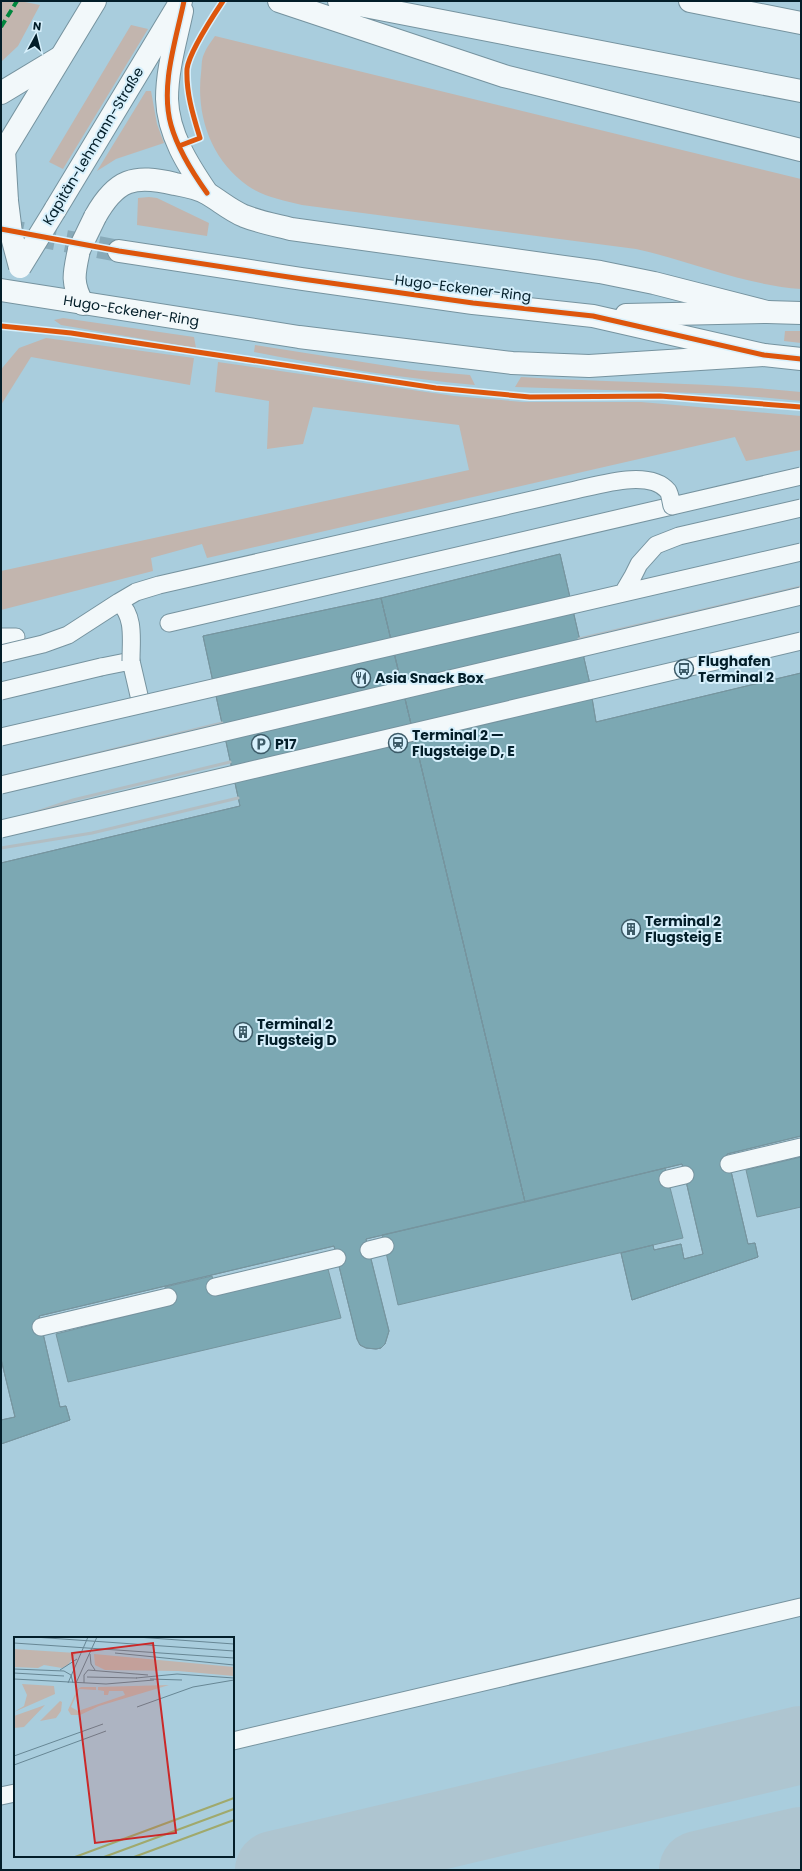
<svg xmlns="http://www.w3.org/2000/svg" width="802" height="1871" viewBox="0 0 802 1871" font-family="Poppins,sans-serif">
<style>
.green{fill:#c2b5ae}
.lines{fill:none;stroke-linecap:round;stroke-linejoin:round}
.taxiway{stroke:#aec5d0;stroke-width:78}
.building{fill:#7ca8b3;stroke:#76959f}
.tertiary-tunnel{stroke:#88aab9;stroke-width:22;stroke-dasharray:22 11;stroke-linecap:butt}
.service-casing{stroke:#76939f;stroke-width:19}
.tertiary-casing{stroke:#76939f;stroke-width:24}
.motorway-casing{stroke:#76939f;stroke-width:24}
.service{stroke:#f2f8fa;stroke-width:17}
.tertiary{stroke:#f2f8fa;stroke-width:22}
.motorway{stroke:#f2f8fa;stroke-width:22}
.rail{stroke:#b2bdc2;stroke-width:3}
.service-bridge-casing{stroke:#76939f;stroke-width:19;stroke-linecap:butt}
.tertiary-bridge-casing{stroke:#76939f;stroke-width:24;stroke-linecap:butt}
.service-bridge{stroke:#f2f8fa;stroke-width:17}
.tertiary-bridge{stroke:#f2f8fa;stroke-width:22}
.quiet{stroke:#00873e;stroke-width:4;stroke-dasharray:8 4;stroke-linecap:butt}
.cycleway-casing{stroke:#d7f0fc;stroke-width:8}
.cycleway{stroke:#dd560d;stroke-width:5}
.labels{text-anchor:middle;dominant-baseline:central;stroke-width:4;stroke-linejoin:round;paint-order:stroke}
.street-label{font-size:14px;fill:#031e29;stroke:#d7f0fc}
.poi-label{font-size:14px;font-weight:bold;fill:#031e29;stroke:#d7f0fc;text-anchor:start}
.inset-river{fill:none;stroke:#a0a96c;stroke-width:2}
.inset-road{fill:none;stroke:#678795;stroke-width:1}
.view{fill:#cb2828;fill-opacity:0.15;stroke:#cb2828;stroke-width:2}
.inset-edge{fill:none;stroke:#031e29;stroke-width:2}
</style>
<rect width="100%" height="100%" fill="#a9cddd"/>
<path class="green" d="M1 1H20L40 5 18 46 1 62Z
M131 25 148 29 63 169 49 162Z
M215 36 801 179V289C744 285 691 261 636 249L302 205C283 200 264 197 248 186 211 160 196 116 201 73 202 67 201 60 204 54 206 48 211 42 215 36Z
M146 91H151L157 124 164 143 116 159 97 171Z
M149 197 157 198 209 223 207 236 137 225 138 198Z
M63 318 194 337 196 348 61 325 54 320Z
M785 331H801V343L784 341Z
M46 338 194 358 190 385 31 357 1 405V370L3 367 19 348Z
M255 345 413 370 470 375 475 385C400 378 327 366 254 352Z
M218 362 454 396 523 402H641L801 416V450L746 461 735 437 207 558 202 544 151 558 153 571 1 610V571L469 470 459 425 313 407 303 444 267 449 269 401 215 392Z
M521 377C614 383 708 382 801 392V401L726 394 515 387Z"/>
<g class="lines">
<path class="taxiway" d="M274 1870 801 1745
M698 1870 801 1846"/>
</g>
<path class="building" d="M560 554 589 680 596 722 801 673V1136L727 1154 748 1244 755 1243 758 1257 632 1300 621 1253 653 1245 654 1250 681 1244 684 1259 703 1254 682 1164 525 1202 381 598Z
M560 554 589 680 596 722 801 673V1136L727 1154 748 1244 755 1243 758 1257 632 1300 621 1253 653 1245 654 1250 681 1244 684 1259 703 1254 682 1164 525 1202 381 598Z
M381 598 525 1202 366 1239 389 1331 385 1344 381 1348 376 1349 366 1348 360 1345 357 1339 334 1246 39 1316 60 1407 66 1406 70 1420 1 1444V1420L15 1417 1 1359V863L240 806 203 636Z
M381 598 525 1202 366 1239 389 1331 385 1344 381 1348 376 1349 366 1348 360 1345 357 1339 334 1246 39 1316 60 1407 66 1406 70 1420 1 1444V1420L15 1417 1 1359V863L240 806 203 636Z
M801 1157V1207L757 1217 746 1170Z
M665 1168 683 1238 398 1305 382 1235Z
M328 1269 341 1318 68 1382 56 1334 170 1305 165 1287 212 1276 217 1295Z"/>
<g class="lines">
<path class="tertiary-tunnel" d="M1 229 119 251"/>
<g class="service-casing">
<path id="service" d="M169 623 672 506
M1 637H16
M101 667 131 661 141 704
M729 1164 801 1147
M668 1179 685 1175
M369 1250 385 1246
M215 1287 337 1258
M41 1327 168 1297
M233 1741 801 1607
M1 1796 15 1793"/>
</g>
<g class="tertiary-casing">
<g id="tertiary">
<path d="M182 11C176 40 167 69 167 99 168 134 188 165 207 193"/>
<path d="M1 93 59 58"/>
<path d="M4 150 7 201"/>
<path d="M1 156 95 1"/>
<path d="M55 210 181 1"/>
<path d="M95 217C116 179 134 174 175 184 186 186 198 188 208 194 220 201 230 210 244 216 259 222 275 225 291 229L600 272 654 283 767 312"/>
<path d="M79 250C74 273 71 283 83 304"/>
<path d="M119 251 302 279 473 303 593 316 764 355 801 359"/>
<path id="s1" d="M1 290 299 337 512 363 589 366 764 355"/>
<path d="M626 315 767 312 801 313"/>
</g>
</g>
<g class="motorway-casing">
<path id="motorway" d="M279 1 504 76 801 150
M339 1 801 91
M690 1 801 23"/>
</g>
<use href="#service" class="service"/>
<use href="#tertiary" class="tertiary"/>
<use href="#motorway" class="motorway"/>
<path class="rail" d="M570 599 801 546
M579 639 801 587
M1 734 213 683
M1 777 222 723
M1 824 73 800 230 762
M1 848 92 833 238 798"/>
<g class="service-bridge-casing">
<path id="service-bridge" d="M623 593 633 576 639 564 656 545 679 536 801 508
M119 602C135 617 131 639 131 661
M1 654 43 644 68 635 119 602 136 592 159 585 571 491C596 486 649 468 668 491 670 494 671 502 672 506L801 476
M1 691 101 667
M1 737 801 552
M1 785 801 596
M1 829 801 641"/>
</g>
<g class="tertiary-bridge-casing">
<path id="tertiary-bridge" d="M7 201 11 233 20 267
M79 250 95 217
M20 267 55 210"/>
</g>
<use href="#service-bridge" class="service-bridge"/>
<use href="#tertiary-bridge" class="tertiary-bridge"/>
<path class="quiet" d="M1 27 17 1"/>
<g class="cycleway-casing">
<path id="cycleway" d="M184 1C176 40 160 86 171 125 178 150 192 172 207 193
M179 146 200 138C193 115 186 93 187 69 189 52 213 16 223 1
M1 229 119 251 302 279 473 303 593 316 764 355 801 359
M1 326 71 333 436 388 530 397 660 396 801 407"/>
</g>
<use href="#cycleway" class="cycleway"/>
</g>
<defs>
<g id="bus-ring" transform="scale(1)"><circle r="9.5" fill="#d7f0fc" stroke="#3d5b68" stroke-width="1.5"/><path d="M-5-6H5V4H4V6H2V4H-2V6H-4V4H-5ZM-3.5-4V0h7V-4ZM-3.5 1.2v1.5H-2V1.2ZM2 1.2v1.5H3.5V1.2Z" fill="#3d5b68"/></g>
<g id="restaurant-ring" transform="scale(1)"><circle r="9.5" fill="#d7f0fc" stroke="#3d5b68" stroke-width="1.5"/><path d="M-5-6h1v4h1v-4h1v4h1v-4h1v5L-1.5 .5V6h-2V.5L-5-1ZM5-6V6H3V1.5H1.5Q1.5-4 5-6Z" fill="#3d5b68"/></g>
<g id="station-ring" transform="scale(1)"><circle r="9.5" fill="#d7f0fc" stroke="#3d5b68" stroke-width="1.5"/><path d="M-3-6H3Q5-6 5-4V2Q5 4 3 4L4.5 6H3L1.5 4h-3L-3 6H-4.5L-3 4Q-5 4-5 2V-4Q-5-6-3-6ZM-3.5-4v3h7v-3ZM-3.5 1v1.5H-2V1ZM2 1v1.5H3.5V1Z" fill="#3d5b68"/></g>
<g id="parking-ring" transform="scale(1)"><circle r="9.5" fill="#d7f0fc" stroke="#3d5b68" stroke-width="1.5"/><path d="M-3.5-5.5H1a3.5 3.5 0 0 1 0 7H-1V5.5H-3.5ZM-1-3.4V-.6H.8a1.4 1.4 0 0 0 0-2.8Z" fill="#3d5b68"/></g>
<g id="building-ring" transform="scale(1)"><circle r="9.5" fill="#d7f0fc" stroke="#3d5b68" stroke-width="1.5"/><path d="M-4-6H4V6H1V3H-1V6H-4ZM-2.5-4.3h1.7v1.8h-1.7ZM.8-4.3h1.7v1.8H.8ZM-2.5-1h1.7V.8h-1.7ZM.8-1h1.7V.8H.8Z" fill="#3d5b68"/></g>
</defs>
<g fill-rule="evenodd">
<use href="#bus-ring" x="684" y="669"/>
<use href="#restaurant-ring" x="361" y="678"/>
<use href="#station-ring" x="398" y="743"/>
<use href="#parking-ring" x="261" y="744"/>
<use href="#building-ring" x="631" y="929"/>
<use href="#building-ring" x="243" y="1032"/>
</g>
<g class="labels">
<g class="street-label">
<text transform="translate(93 146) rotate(-59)">Kapitän-Lehmann-Straße</text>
<text transform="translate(463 288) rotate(7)">Hugo-Eckener-Ring</text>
<text stroke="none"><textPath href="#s1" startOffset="132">Hugo-Eckener-Ring</textPath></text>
</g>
<g class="poi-label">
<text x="698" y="661">Flughafen<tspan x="698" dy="16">Terminal 2</tspan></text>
<text x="375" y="678">Asia Snack Box</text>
<text x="412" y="735">Terminal 2 —<tspan x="412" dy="16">Flugsteige D, E</tspan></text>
<text x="275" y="744">P17</text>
<text x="645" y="921">Terminal 2<tspan x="645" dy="16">Flugsteig E</tspan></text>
<text x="257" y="1024">Terminal 2<tspan x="257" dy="16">Flugsteig D</tspan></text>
</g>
</g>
<g transform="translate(14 1637)">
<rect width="220" height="220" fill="#a9cddd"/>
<path d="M0 12 62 16 54 28 48 31 30 28 24 31 0 30ZM80 17 220 30V39L164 34 91 33 81 28ZM8 47 40 49 41 57 0 75 10 69 13 58ZM155 48 85 69 66 78H57L54 73 63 53 67 50H82V53L65 52 57 70 64 74 111 58 109 54H95L94 58H90V54L84 53V50ZM46 64 48 65 47 74 42 81 26 84ZM31 68 10 90 0 91V79Z" fill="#c2b5ae"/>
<path class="inset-river" d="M61 220 220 161M90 220 220 172M120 220 220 183"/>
<path class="inset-road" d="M20 0 220 14M123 0 220 7M0 6 220 21M101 16 220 28M76 17 77 27 81 33M0 32 50 34 57 38 59 46M46 33 63 22M0 36 50 39M73 40 123 41M122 41 163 37 220 41M0 42 92 47 140 43M136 42 168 43M54 46 74 0M62 46 83 0M70 46V38L74 33 134 38M123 70 179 50 220 43M0 119 89 87M0 128 92 94"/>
<path class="view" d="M139 6 162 196 81 206 58 16Z"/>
<rect width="220" height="220" class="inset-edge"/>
</g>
<rect width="802" height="1871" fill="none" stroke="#031e29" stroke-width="4"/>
<g transform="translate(36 36) rotate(7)" stroke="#d7f0fc" stroke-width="3" paint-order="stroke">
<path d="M0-3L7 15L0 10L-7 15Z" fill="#031e29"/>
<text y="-6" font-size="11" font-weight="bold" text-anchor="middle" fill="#031e29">N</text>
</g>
</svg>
